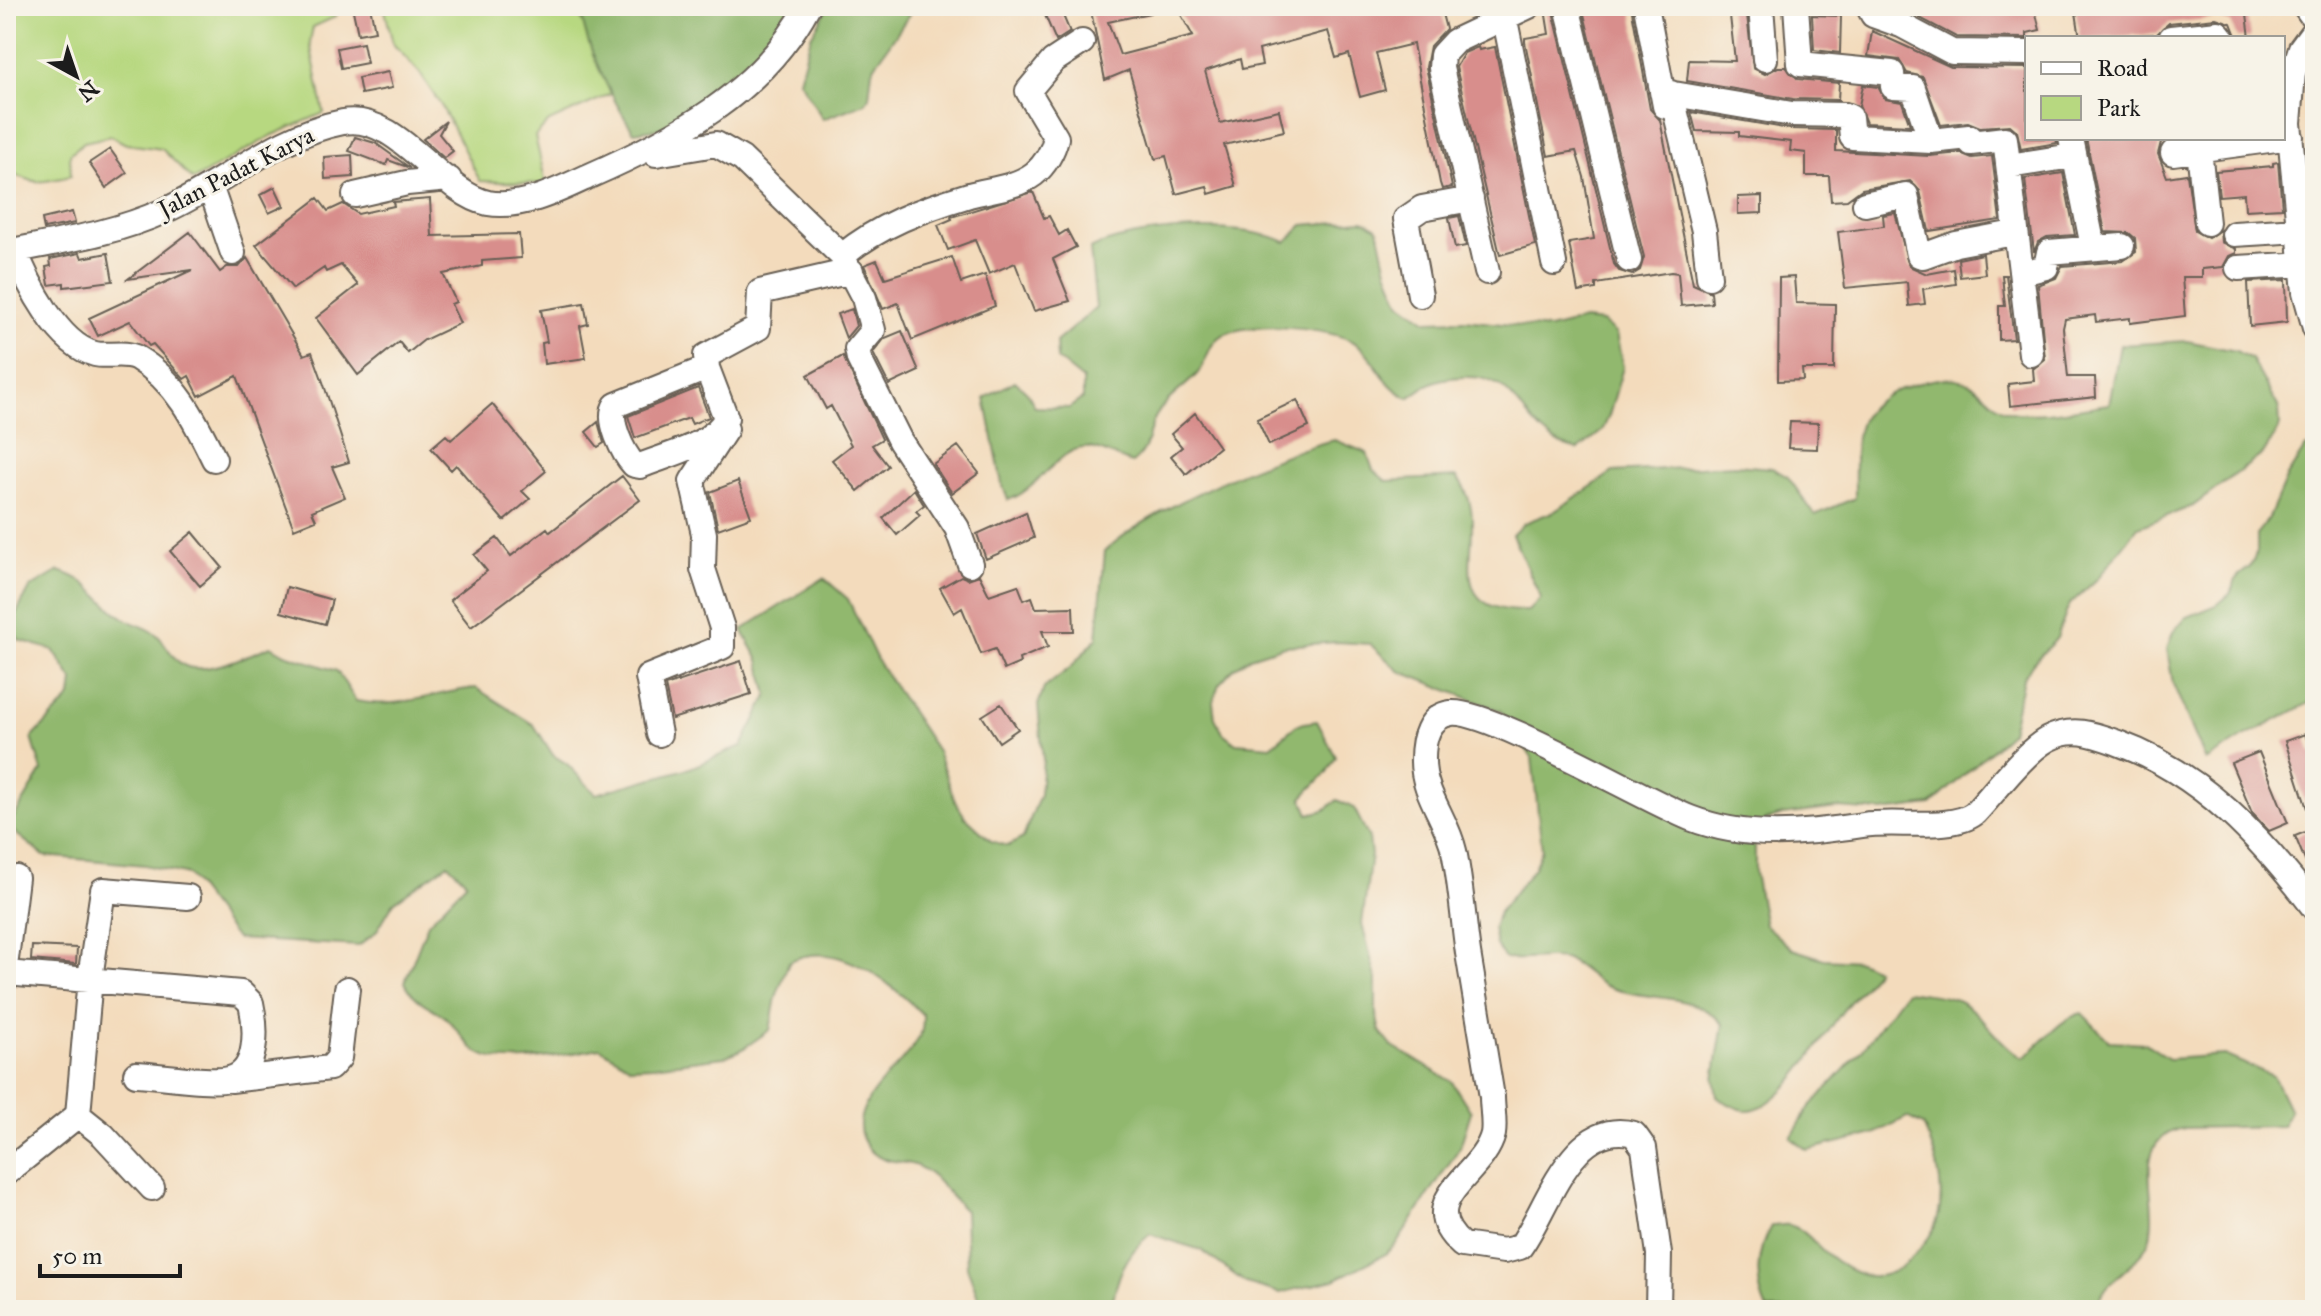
<svg xmlns="http://www.w3.org/2000/svg" width="2321" height="1316" viewBox="0 0 2321 1316" font-family="'IM FELL Great Primer',serif">
<style>
.green{fill:#b7d880;stroke:#6a7a4e;stroke-width:2}
.forest{fill:#91b86e;stroke:#566a45;stroke-width:2}
.building{fill:#d88e8c}
.lines{fill:none;stroke-linecap:round;stroke-linejoin:round}
.minor-casing{stroke:#675f54;stroke-width:28}
.minor{stroke:#fff;stroke-width:24}
.labels{text-anchor:middle;dominant-baseline:central;stroke-width:6;stroke-linejoin:round;paint-order:stroke}
.street-label{font-size:24px;fill:#1c1c1c;stroke:#f7f3e8}
</style>
<rect width="100%" height="100%" fill="#f7f3e8"/>
<filter id="ink" filterUnits="userSpaceOnUse"><feTurbulence type="fractalNoise" baseFrequency=".0125" numOctaves="2"/><feDisplacementMap in="SourceGraphic" scale="16" xChannelSelector="R" yChannelSelector="G"/><feConvolveMatrix kernelMatrix="1 2 1 2 8 2 1 2 1" color-interpolation-filters="sRGB"/></filter>
<filter id="wash" filterUnits="userSpaceOnUse"><feTurbulence type="fractalNoise" baseFrequency=".006" numOctaves="4" result="noise"/><feDisplacementMap in="SourceGraphic" scale="32" xChannelSelector="R" yChannelSelector="G"/><feGaussianBlur stdDeviation="1.8" result="paint"/><feColorMatrix in="noise" values="0 0 0 0 0 0 0 0 0 0 0 0 0 0 0 0 0 1.4 0 .05"/><feComposite in="paint" operator="in"/></filter>
<g filter="url(#wash)">
<rect width="100%" height="100%" fill="#f3dbbc"/>
<path class="green" d="M6 6H341L335 17 313 27 310 43 324 113 273 135 193 180 162 149 126 144 111 136 84 142 70 154 71 176C36 184 39 184 6 172Z
M384 6H581V18L613 93 549 122 535 136 546 184 480 181 442 107 419 72 393 44Z"/>
<path class="forest" d="M581 6H794L765 52 707 101 671 127 634 132C614 103 582 42 581 6Z
M829 6H915L872 70 869 97 865 103 823 119 799 80 811 36Z
M1363 220 1378 228 1387 270 1400 302 1427 321 1465 320 1549 329 1584 320 1602 322 1616 334 1623 367 1609 416 1602 431 1578 450C1519 437 1523 374 1465 377 1436 378 1432 381 1409 398 1379 385 1376 352 1350 340 1325 328 1234 318 1215 341 1207 350 1206 364 1198 373 1185 388 1166 398 1156 416 1145 436 1152 447 1132 463 1119 459 1104 450 1090 448 1060 443 1039 491 1008 500L1002 484 985 398 1015 381 1027 392 1035 407 1069 408 1083 398V380L1057 359 1056 342 1096 308 1090 249C1133 227 1242 221 1286 242L1303 225Z
M2187 341 2236 351 2251 359 2279 408 2280 426 2264 453 2193 506 2138 527 2097 579 2069 605 2057 638 2032 664 2023 679 2011 732 1931 805 1883 811 1837 808 1783 815 1766 820 1755 832V873L1765 925 1792 949 1824 959 1859 961 1876 969C1867 987 1853 996 1842 1012 1822 1038 1784 1106 1750 1110 1738 1111 1726 1103 1717 1096L1714 1079 1723 1024C1692 990 1647 1002 1608 987 1593 981 1582 966 1567 960 1555 955 1521 961 1505 959L1496 945 1493 928 1499 912 1534 868 1542 850 1532 758 1501 711 1399 671 1370 644 1337 642 1284 646 1250 657 1234 668 1219 684 1213 702 1215 718 1223 733 1236 743 1271 746 1298 724 1317 721 1336 757 1327 772 1302 798 1309 814 1325 810 1337 800 1354 808 1369 838 1371 855 1362 924 1376 978V1014L1380 1031 1391 1045 1452 1082 1471 1112 1460 1147 1397 1243 1384 1255 1334 1280 1280 1293 1246 1283 1201 1250 1150 1234C1124 1256 1117 1277 1111 1310H983L967 1267 965 1211C952 1199 937 1176 921 1168 904 1158 884 1166 869 1149 834 1106 910 1065 921 1033 923 1028 923 1020 923 1015 891 983 836 936 789 962L776 997 770 1030 741 1050 724 1057 653 1066 631 1067 600 1048C570 1053 507 1070 479 1053 466 1045 457 1027 445 1017 428 1004 415 1003 405 982L428 923 467 882 448 864 394 902 376 932 359 946 236 939 188 875 145 865 44 856 8 827 42 771 32 738 71 697 73 680 53 650 19 640 10 625 30 588 59 571C93 581 98 601 124 618 134 625 147 626 157 635 169 646 174 666 193 668 214 671 251 654 271 646L285 654 337 671 356 701C399 710 434 692 476 688L534 725 553 755 567 764 596 794 690 768 742 746 768 695 759 660 742 630 824 578 848 599 878 662 937 751 955 801 965 817 991 841 1008 846 1023 838 1040 794 1043 760 1038 705 1044 688 1071 667 1097 638 1105 551C1144 513 1280 451 1335 440L1367 453 1373 470 1386 481 1456 477C1502 525 1424 613 1528 611L1541 598 1512 535 1524 523 1555 511 1613 472 1735 465 1772 468 1788 477 1815 515 1855 498C1855 432 1848 401 1923 382 1937 378 1958 376 1971 384 1987 392 1992 408 2011 412 2040 418 2079 408 2109 404L2120 345Z
M2306 447 2315 448V700L2244 737 2206 761 2173 684 2167 649 2173 632 2185 618 2217 605 2230 594 2237 577 2250 567 2257 551V533L2269 518 2287 476Z
M1906 991C1922 994 1941 994 1956 1000 1981 1010 1997 1043 2023 1058 2044 1044 2056 1020 2082 1013L2109 1041 2145 1043 2169 1059 2224 1055 2273 1076 2290 1111 2282 1126 2185 1128C2127 1138 2160 1198 2150 1237 2141 1268 2101 1278 2096 1310H1767C1754 1283 1756 1251 1771 1226 1776 1226 1784 1224 1789 1225 1806 1229 1815 1245 1828 1255 1870 1291 1899 1279 1929 1237 1951 1205 1938 1157 1923 1125L1907 1117 1874 1134 1807 1150 1791 1138 1809 1108 1862 1050Z"/>
<g id="blocks">
<path class="building" d="M352 6H370L375 31 358 34Z
M1041 6H1059L1070 32 1056 41Z
M1090 6H1149L1150 13 1108 22 1120 55 1193 36 1176 6H1289L1290 13 1316 6H1440L1446 29 1430 46 1426 67 1452 187 1442 189 1440 183 1413 44 1376 53 1385 90 1360 97 1349 54 1336 58 1328 31 1259 50 1262 65 1242 69 1240 59 1205 71 1220 123 1279 110 1284 131 1224 145 1236 186 1209 194 1207 186 1176 194 1166 156 1155 159 1129 70 1105 80Z
M1582 6H1631L1650 109 1660 120 1693 284 1711 292 1712 303 1681 306 1678 273 1671 272 1596 284V289L1578 292 1569 243 1594 239 1584 177 1576 151 1548 156 1525 42V38L1549 34 1545 9 1552 7 1614 264 1619 271 1632 275 1640 270 1644 257Z
M1746 6 1753 68 1765 74 1778 67H1786L1798 79 1839 83 1838 100 1793 99 1687 81 1689 60 1735 61 1729 7Z
M1956 6H2034L2040 30 2027 33V38L1956 37 1920 18 1919 12Z
M2075 6H2246L2250 38H2237L2231 23 2216 18 2169 23 2157 34 2080 38Z
M1812 15 1841 16 1840 53 1814 50Z
M1872 31 1951 67 2027 68V138H2056L2057 143 2021 149 2017 131 2010 125 1980 127 1968 122 1941 125 1923 77 1907 73 1899 60 1868 56Z
M363 43 367 63 341 68 337 48Z
M1478 47 1479 50 1495 47 1535 245 1500 255 1456 67 1464 53Z
M388 72 392 88 361 94 358 78Z
M1863 85 1878 87 1885 99 1902 102 1910 125 1866 123 1859 106Z
M1691 112 1790 129 1836 130V151L1930 156 1960 153 1972 158 1992 156 2000 220 1929 231 1920 191 1910 181 1862 189 1847 200 1831 201 1829 176H1806V153L1790 151 1791 142 1739 136V132L1696 131Z
M446 121 439 134 453 151 444 158 423 139Z
M355 137 375 143 410 168 388 160 386 165 349 151Z
M2086 138H2162L2158 154 2167 177 2187 174 2195 231 2208 238 2220 230 2221 242 2236 249V253L2229 256 2223 267 2202 269V277H2182L2185 316 2130 323V318L2096 322 2095 315 2065 319 2063 328 2068 377H2095L2096 397 2010 406 2008 384 2034 381 2033 369 2045 359 2038 285 2056 278 2062 266 2123 261 2136 252 2135 238 2129 233 2105 232Z
M110 149 127 173 106 188 89 163Z
M352 155 353 177 325 179 324 157Z
M2315 159V195H2311L2308 160Z
M2278 162 2282 208 2245 210 2244 194 2219 196 2216 171 2273 166V163Z
M2063 173 2075 235 2047 237 2038 242 2034 252 2025 179Z
M275 187 284 206 269 213 260 195Z
M1033 192 1044 218 1049 216 1059 235 1067 230 1076 247 1053 259 1070 301 1034 311 1015 263 989 274 975 240 948 250 938 225 952 219 951 217Z
M1762 196V213L1738 214V197Z
M318 198 328 211 343 204 358 214 394 206 393 202 430 199 432 236 519 234 521 258 482 261V266L443 274 456 302 451 304 460 323 424 340 408 353 399 342 358 375 316 318 358 285 341 265 326 272 324 268 293 289 256 245Z
M72 212 75 223 44 229 42 219Z
M1895 213 1909 266 1927 274 1954 269 1956 284 1923 289 1925 304 1909 306 1907 282 1845 288 1838 232 1884 226 1883 215Z
M1459 216 1466 246 1455 248 1449 218Z
M190 232 220 272 227 267H239L247 258 304 355 312 352 323 382 349 462 332 467 345 497 312 511 316 520 294 529 237 376 199 396 189 376 184 379 153 344 149 346 130 321 98 336 89 318 192 270 128 279Z
M80 253 82 258 108 253 113 281 64 287V283L49 285 46 267 51 266 50 259Z
M1983 254 1985 274 1960 277 1958 259Z
M952 257 961 283 985 275 995 306 912 340 898 303 883 309 864 265 877 260 885 278Z
M2002 275H2006L2014 339 1999 340V306H2005Z
M1794 277 1796 303 1835 304 1834 369H1802L1803 380 1778 381 1779 278Z
M2286 280 2287 322 2250 326 2248 282Z
M584 303 588 324 580 326 586 358 544 364 542 343 547 342 541 310Z
M852 309 856 326 846 338 837 314Z
M902 331 919 371 889 385 873 353 885 338Z
M843 356 882 439 872 445 888 466 858 491 832 460 851 445 831 406 826 409 808 375Z
M698 388 709 417 692 424 689 418 635 438 628 416Z
M1297 400 1309 427 1269 445 1257 419Z
M492 404 546 471 522 491 530 499 504 521 456 465 451 470 431 448 446 435 451 440Z
M1195 413 1219 447 1186 474 1171 456 1182 447 1171 434Z
M598 422 604 443 598 447 586 432Z
M1790 422 1818 423 1817 449 1788 448Z
M958 446 979 473 952 493 933 464Z
M622 476 640 500 471 627 450 600 487 571 474 555 497 538 511 556 547 528 550 532Z
M738 481 751 517 718 529 710 492Z
M914 489 924 505 916 511 920 515 897 535 883 518Z
M1026 512 1034 538 986 559 977 534Z
M193 532 222 567 200 586 170 551Z
M979 575 989 595 1018 585 1024 600 1032 597 1036 608 1073 607 1074 631H1042L1048 647 1019 659 1020 663 1004 670 995 649 981 654 962 608 954 613 940 588 961 576 968 579Z
M287 587 332 600 325 624 281 612Z
M741 661 751 694 672 719 665 686Z
M1001 704 1018 729 999 742 982 716Z
M2305 734 2312 753 2315 752V824H2312L2285 741Z
M2259 752 2288 823 2269 831 2252 813 2231 763Z
M2315 828V885L2295 836Z
M32 946 77 948 76 964 31 960Z"/>
</g>
</g>
<g filter="url(#ink)">
<use href="#blocks" fill-opacity="0" stroke="#675f54" stroke-width="2"/>
<g class="lines">
<g class="minor-casing">
<path id="minor" d="M1567 6 1629 260
M1646 6 1665 106
M1761 6 1765 59
M1796 6 1800 64 1892 73 1893 87 1913 88 1931 141
M1868 6 1873 15 1901 25 1952 52 2027 53
M2305 6 2315 20
M1505 20 1554 263
M2315 29 2301 48 2293 73 2289 123 2305 292 2315 328
M2171 38 2218 33 2222 38
M1662 92 1792 114 1845 115 1850 117 1852 137 1931 141 1969 137 1971 143 2005 139 2031 354
M1671 93 1704 231 1709 277
M2071 138 2093 247
M2199 150 2207 223
M2173 153 2291 137
M656 154 716 144 742 159 842 256C879 225 923 209 969 195 991 189 1015 188 1034 174 1045 165 1053 151 1056 138L1028 91 1053 61 1082 42
M2009 166 2072 156
M210 186 233 253
M355 195 407 183 449 179
M1865 204 1906 195 1919 255 1923 256 1956 244 2014 233
M2234 234 2315 229
M15 250C27 282 58 345 95 354 108 357 125 351 137 358 176 381 195 420 214 459
M6 252C61 241 113 234 164 211 225 184 275 135 343 122 398 112 440 193 488 203 521 209 559 190 587 177 674 139 762 93 808 6
M843 258 864 298 873 330 857 349 859 359 900 441 957 528 970 564
M2238 268 2304 264
M1487 272 1441 68 1442 55 1455 41 1529 6
M2023 273 2046 267 2049 252 2122 246
M1420 295 1406 219 1422 208 1471 199
M707 368 616 405C606 419 623 453 634 465L640 466C666 455 714 445 726 418L707 368 706 356 758 328 760 292 851 271
M659 734 648 677 722 647V628L703 569 704 534 692 481 726 429
M6 959 16 878
M6 973 241 993 251 1003C256 1025 260 1073 229 1079 209 1084 159 1075 136 1074
M231 1080 330 1068 339 1058 347 989
M78 1115 103 1135 152 1188
M6 1173 78 1115 90 978 103 890 188 897
M1658 1310 1659 1254 1644 1148 1634 1134C1571 1117 1547 1211 1520 1247L1504 1251 1462 1245C1411 1200 1483 1176 1493 1134 1495 1123 1492 1108 1492 1097 1484 1049 1476 1001 1468 953 1463 919 1461 884 1454 851 1447 819 1422 793 1423 759 1423 740 1428 716 1451 713 1489 709 1644 800 1690 818 1747 840 1804 834 1863 825 1894 820 1953 831 1975 813 1994 793 2024 752 2048 739 2073 726 2093 734 2118 743 2203 774 2261 838 2315 909"/>
</g>
<use href="#minor" class="minor"/>
</g>
</g>
<g class="labels">
<g class="street-label">
<text transform="translate(236 172) rotate(-27)">Jalan Padat Karya</text>
</g>
</g>
<rect width="2321" height="1316" fill="none" stroke="#f7f3e8" stroke-width="32"/>
<rect x="2025" y="36" width="260" height="104" fill="#f7f3e8" stroke="#9f9d96" stroke-width="2"/>
<rect x="2041" y="62" width="40" height="12" fill="#ffffff" stroke="#9f9d96" stroke-width="2"/>
<text x="2097" y="76" font-size="24" fill="#1c1c1c">Road</text>
<rect x="2041" y="96" width="40" height="24" fill="#b7d880" stroke="#9f9d96" stroke-width="2"/>
<text x="2097" y="116" font-size="24" fill="#1c1c1c">Park</text>
<g transform="translate(76 76) rotate(140)" stroke="#f7f3e8" stroke-width="6" paint-order="stroke">
<path d="M0-6L14 30L0 20L-14 30Z" fill="#1c1c1c"/>
<text y="-12" font-size="22" font-weight="bold" text-anchor="middle" fill="#1c1c1c">N</text>
</g>
<path d="M40 1264v12h140v-12" fill="none" stroke="#1c1c1c" stroke-width="4"/>
<text x="52" y="1264" font-size="24" fill="#1c1c1c" stroke="#f7f3e8" stroke-width="6" paint-order="stroke">50 m</text>
</svg>
